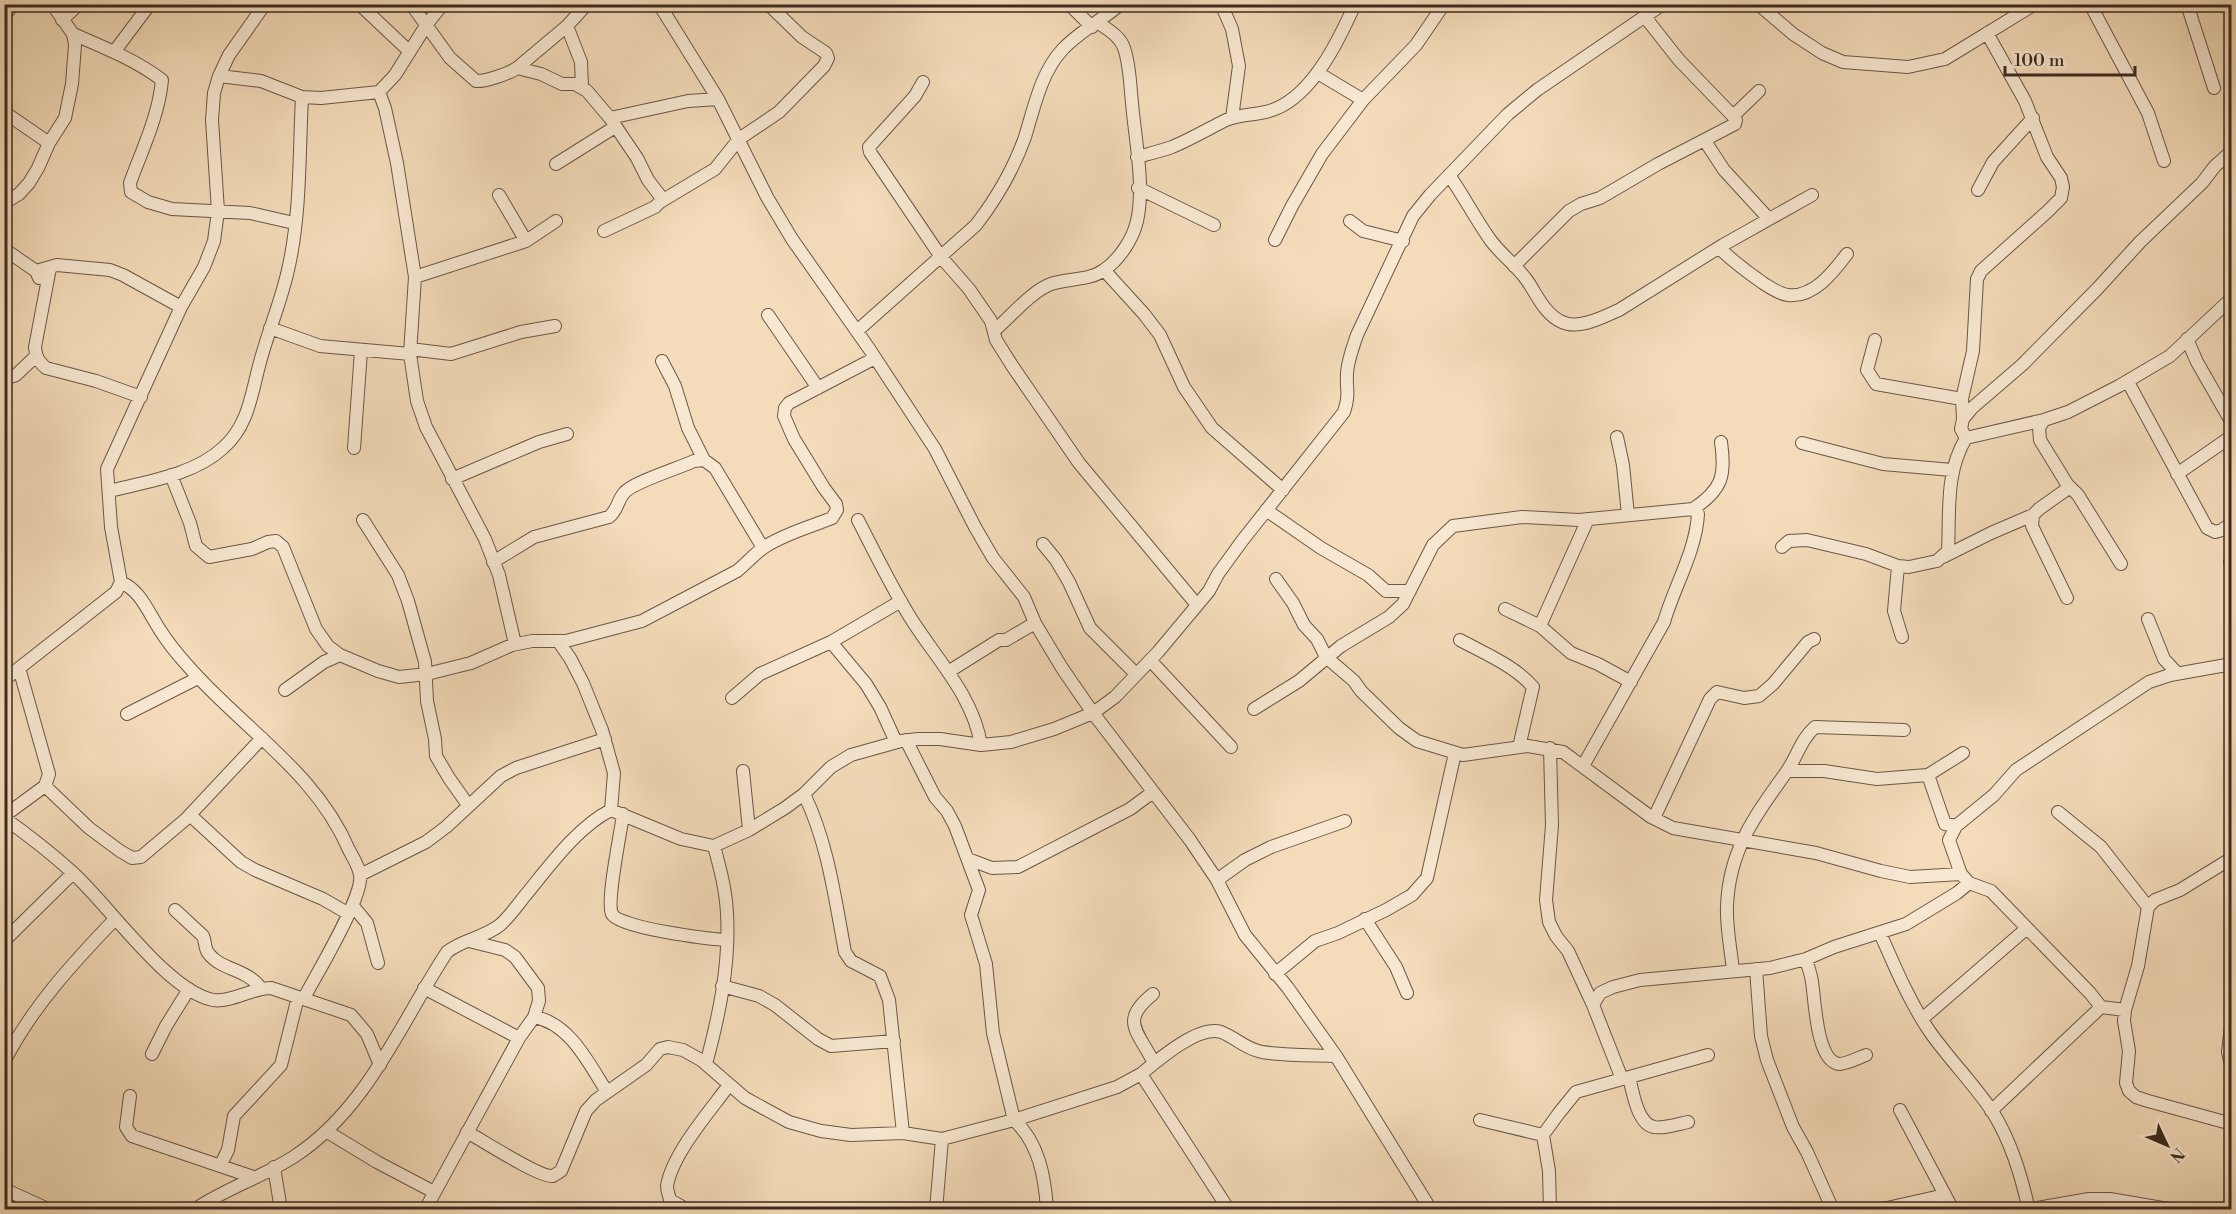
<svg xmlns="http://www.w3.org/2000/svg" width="2236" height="1214" viewBox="0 0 2236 1214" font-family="'Libre Bodoni',serif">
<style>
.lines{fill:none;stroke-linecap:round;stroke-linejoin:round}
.minor-casing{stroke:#6c5647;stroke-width:14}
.minor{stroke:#f8e8d2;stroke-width:12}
</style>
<rect width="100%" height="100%" fill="#f4dcba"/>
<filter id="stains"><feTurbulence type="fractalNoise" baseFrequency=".00333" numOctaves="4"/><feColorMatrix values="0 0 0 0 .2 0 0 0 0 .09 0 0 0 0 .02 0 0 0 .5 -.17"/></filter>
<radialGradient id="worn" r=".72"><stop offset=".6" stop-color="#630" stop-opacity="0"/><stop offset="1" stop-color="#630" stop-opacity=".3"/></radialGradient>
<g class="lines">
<g class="minor-casing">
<path id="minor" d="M359 4 409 51
M411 4 450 58 476 81C485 82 510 73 517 68L541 74 562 84H575L587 91 610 118 637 158 648 180 661 197 660 202 655 207 604 231
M659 4 718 99 767 197 792 239 870 350 935 449 975 527 993 558 1024 597 1035 623 1062 668 1093 713 1190 840 1217 880 1245 935 1288 988 1336 1056 1431 1210
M1069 4 1092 27
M1221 4 1232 29 1239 66 1232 118
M1758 4 1793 34 1822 53 1843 62 1908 67 1945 59 2035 4
M2090 4 2148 113 2164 161
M2187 4 2214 88
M4 17 13 4
M62 20 79 4
M567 26 581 62 582 87
M73 34C103 47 136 60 162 80 159 115 142 150 130 183L131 192 148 202 172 209 250 213 294 223
M114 52 150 4
M517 68 567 26 587 4
M1318 73 1363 100
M219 76 261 81 302 97 321 98 379 92 395 75 427 24 443 4
M923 82 915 96 869 147 870 152 941 257 969 289 991 321 996 340 1013 367 1079 463 1197 605
M379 92 385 108 397 163 415 277 410 354 417 401 426 427 485 539 499 575 515 644
M4 112 49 143
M1733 116 1759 91
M610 118 688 101 718 99
M1705 141 1724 170 1769 219
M1137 157C1148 154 1161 151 1172 147 1191 139 1208 129 1226 120 1242 113 1258 116 1275 109 1313 94 1339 40 1355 4
M556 164 615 127
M1449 175C1463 195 1475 218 1489 238 1499 253 1515 264 1526 279 1537 294 1544 314 1562 322 1579 330 1603 317 1619 310L1723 245 1812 195
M1138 188 1214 225
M1978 190 1993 162 2033 118
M499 195 526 241 556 221
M660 202 715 169 739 139 779 112 824 66 828 58 826 53 802 37 768 4
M4 203 19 194 29 183 38 168 49 143 65 118 72 84 75 45 73 34 52 4
M1350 221 1363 231 1403 241
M1275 240 1292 206 1322 154 1363 100 1416 45 1444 4
M1719 248C1733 261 1747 272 1763 283 1771 288 1779 294 1788 295 1814 298 1834 271 1847 254
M4 249 36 271 39 278
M1514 266 1569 211 1581 204 1600 198 1658 164 1735 124 1736 120 1733 116 1679 60 1645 17
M50 268 35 347C36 357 38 361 46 368L96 381 141 397
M1104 270 1144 314 1160 335 1184 387 1212 428 1283 490
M36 271 57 265 110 270 123 275 181 307
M415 277 526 241
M768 315 818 388
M270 328 320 346 410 354
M995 330C1010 317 1033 290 1051 284 1068 278 1089 281 1104 270 1119 260 1133 239 1137 221 1145 186 1135 139 1132 103 1130 85 1130 65 1124 48 1120 36 1108 30 1099 23
M857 331 976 225C996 199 1014 168 1025 137 1034 108 1041 72 1063 49 1079 32 1103 19 1121 4
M2187 339 2197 362 2232 423
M1875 340 1867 370 1876 384 1962 399
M410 349 451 354 521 332 555 326
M662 361 675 386 688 428 704 460
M4 379 16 375 36 356
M2128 382 2207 528 2215 532 2222 530 2232 523
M1963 419 1962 399 1973 351 1977 279 1981 271 2047 212 2061 198 2063 187 2061 178 2047 157 2025 101 1987 33
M2044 420 2039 428 2040 440 2067 484 2078 495 2121 564
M1617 437 1623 465 1628 515
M1966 438 1961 429 1963 419 1972 408 2022 365 2098 288 2140 242 2202 183 2215 166 2232 151
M1802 443 1883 464 1952 470
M354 448 361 351
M2177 474 2232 436
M171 475 190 523 196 546 209 557 252 549 268 542 276 541 283 547 316 629 328 646 340 655 378 671 399 677 427 674 471 663 512 645 532 641H566L642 621 737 571C747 563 756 552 766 546 787 533 810 527 832 518L837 510 836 504 824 488 794 439 784 416 785 408 789 403 875 358
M452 479 539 442 567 434
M109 491C146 482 194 475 223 448 248 426 251 396 259 366 267 334 281 302 288 270 301 214 299 153 302 97
M1693 509C1722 490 1726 476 1721 442
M1266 510 1321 548 1368 575 1386 591H1410
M363 520 398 575 408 601 425 662 427 701 435 739 436 756 449 778 468 805
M858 520C875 553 891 586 910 617 936 659 973 695 981 745
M1043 544 1056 560 1069 582 1090 628 1136 674
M1782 547 1789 541 1807 540 1866 554 1898 566 1909 567 1937 561 1948 551C1950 512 1945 473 1966 438L2044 420 2068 412 2119 386 2170 356 2232 298
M1943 557 1991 533 2033 515
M493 562 534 537 609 517C618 510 617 501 624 493 631 483 679 468 694 461L704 460 715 468 763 548
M2230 562H2232
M1898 566 1894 611 1902 637
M1276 579 1293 603 1304 625 1317 639 1326 657 1354 681 1361 691 1399 728 1417 741 1463 755 1528 746 1563 752 1651 817 1673 828 1816 853 1881 871 1910 877 1961 874
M121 582C141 591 148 612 160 630 168 643 178 655 188 666 242 728 316 772 349 850 353 857 359 867 360 875 364 896 316 975 304 998
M2067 598 2032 526 2033 515 2039 509 2070 487
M1505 609 1540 626 1571 653 1598 664 1631 682
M2148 619 2164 659 2177 673
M1540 626 1588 519
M1460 640C1484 653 1515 666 1533 687L1519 747
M558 641 570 658 583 683 602 730 614 773 611 810
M831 642 866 684 880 707 896 742
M1150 660 1231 747
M948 672 999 640H1006L1035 623
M4 680 116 592 121 582 111 527 107 469 181 307 204 267 214 241 218 211 212 120 214 93 219 76 229 55 265 4
M285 690 324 662 340 655
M732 698 760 674 831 642 901 601
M1254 709 1299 681 1341 646 1389 617 1403 604 1433 545 1453 526 1522 517 1579 520 1693 509 1698 514C1696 551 1674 587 1664 622L1583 766
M127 714 198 678
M906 740 935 797 947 811 955 826 979 890 971 915 986 964 993 1033 1014 1120 1117 1087 1141 1074 1229 1210
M1550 748 1552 825 1546 900 1549 922 1556 936 1568 951 1593 1005 1622 1079
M743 771 749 830
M1787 771H1824L1877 779 1928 775 1963 753
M1928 775 1945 824 1956 826
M45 786 89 828 120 851 132 858 141 857 186 819 262 738
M804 794C828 843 835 899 845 952L851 961 880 976 889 1000 903 1133
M2058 812 2101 847 2148 907
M623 814C621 832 606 901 612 914 619 928 709 939 727 940
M190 815 241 862 255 870 323 899 349 914
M4 816 45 786 49 774 19 668
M4 818C28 835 51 853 72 872 108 904 167 991 213 1000 230 1003 252 988 271 988L351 1015 367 1034 380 1065
M1654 818 1710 699 1717 692 1744 698 1759 696 1773 684 1808 642 1814 639
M2232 858 2180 890 2155 900 2148 907 2138 966 2125 1010 2124 1021 2129 1051 2126 1083 2129 1091 2136 1097 2148 1101 2232 1124
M968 859 992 868 1018 867 1130 809 1153 792
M360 875 426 842 446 827 501 776 516 768 605 739
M1217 880 1245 860 1271 847 1345 821
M353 906 367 923 378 963
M175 910 203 936C206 942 204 949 209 954 221 970 247 969 261 988
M1365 919 1396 967 1407 993
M1880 933C1895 967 1909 1001 1930 1032 1949 1059 1973 1083 1992 1111 2011 1141 2021 1175 2029 1210
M4 941 73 873
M469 941 505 950 515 957 538 988 539 1001 534 1017 519 1038
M1806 959C1808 967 1811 974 1812 982 1815 999 1816 1061 1839 1064 1847 1064 1858 1058 1866 1055
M1756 969 1761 1036 1767 1060 1793 1127 1807 1152 1833 1210
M1733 971C1731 950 1726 927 1727 906 1729 851 1754 817 1785 774 1797 758 1800 740 1815 727L1904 730
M1275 974 1315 941 1338 933 1386 910 1412 895 1427 878 1455 753
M722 986 759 996 775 1005 818 1039 831 1046 894 1041
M424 988 519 1038 425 1210
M1153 994C1119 1021 1138 1031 1154 1063
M1593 1005 1600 993 1613 987 1640 980 1770 968 1806 959 1834 947 1906 924 1957 893 1969 883
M2125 1010 2101 1007 2090 993 1991 891 1969 883 1961 874 1949 840 1956 826 1994 795 2016 770 2149 682 2170 675 2232 664
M534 1017C570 1023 589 1064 607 1092
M2232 1018 2228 1052 2232 1069
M1922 1019 2026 929
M152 1054 166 1026 189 989
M4 1062C32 1007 73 963 115 919
M706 1064C719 1016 730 964 727 914 726 890 720 868 714 846
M1141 1074C1158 1060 1198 1025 1221 1032 1237 1038 1243 1048 1262 1052 1286 1056 1312 1055 1336 1056
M1629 1078C1633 1091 1637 1124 1654 1127 1664 1129 1678 1124 1688 1122
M130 1096 126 1127 132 1136 253 1177
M1900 1110 1953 1210
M1991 1111 2101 1007
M1480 1120 1543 1135
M326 1131 377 1162 434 1192
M467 1132C482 1140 540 1178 553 1176 555 1175 559 1172 561 1171L586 1111 596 1100 646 1065 660 1049 668 1047 683 1050 701 1060 745 1098 765 1109 789 1122 821 1131 851 1135 903 1133 942 1139 1014 1120C1039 1143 1045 1177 1047 1210
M220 1166 228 1150 234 1116 281 1065 298 997
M274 1167 281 1210
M4 1189 50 1210
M194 1210C226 1188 263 1177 295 1156 368 1108 401 1022 447 952 463 939 484 938 500 925 509 917 517 906 524 897 548 868 577 827 611 810L681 839 714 846 749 830 785 808 804 794 831 767 851 755 901 741 918 739H940L981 745 1011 742 1054 729 1093 713 1115 697 1158 652 1209 591 1218 574 1242 541 1344 412C1350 394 1346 389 1347 373 1348 359 1353 347 1357 335L1413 216 1430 195 1508 114 1537 90 1663 4
M591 1210V1209
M688 1210 670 1200C669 1195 667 1191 667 1186 672 1154 710 1111 729 1085
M936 1210 942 1139
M1550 1210 1549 1171 1543 1135 1559 1113 1576 1092 1708 1055
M1878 1210 1945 1195
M2026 1210 2089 1199H2110L2174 1210
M2231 1210 2232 1206"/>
</g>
<use href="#minor" class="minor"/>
</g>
<rect width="2236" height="1214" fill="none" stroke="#f4dcba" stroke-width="24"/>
<rect x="6" y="6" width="2224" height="1202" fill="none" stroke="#3e2a21" stroke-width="3"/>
<rect x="12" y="12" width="2212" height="1190" fill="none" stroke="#3e2a21" stroke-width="1.5"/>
<g transform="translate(2167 1145) rotate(134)" stroke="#f8e8d2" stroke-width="4.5" paint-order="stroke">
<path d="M0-4.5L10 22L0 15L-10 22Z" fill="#3e2a21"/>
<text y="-9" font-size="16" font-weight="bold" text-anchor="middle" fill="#3e2a21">N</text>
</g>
<path d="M2005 66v9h130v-9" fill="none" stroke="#3e2a21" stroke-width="3"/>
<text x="2014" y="66" font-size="18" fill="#3e2a21" stroke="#f8e8d2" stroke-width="4.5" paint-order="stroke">100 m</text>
<rect width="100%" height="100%" filter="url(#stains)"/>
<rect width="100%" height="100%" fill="url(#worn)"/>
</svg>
